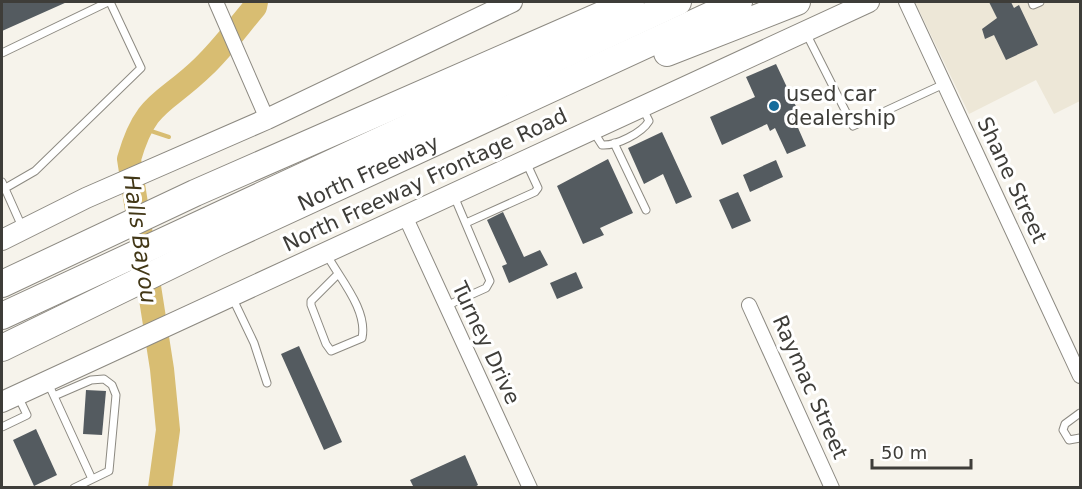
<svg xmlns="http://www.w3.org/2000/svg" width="1082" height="489" viewBox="0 0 1082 489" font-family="'DejaVu Sans',sans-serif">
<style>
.built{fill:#ede7d7}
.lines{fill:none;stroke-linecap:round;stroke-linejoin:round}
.stream{stroke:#d8bd72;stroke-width:4}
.river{stroke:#d8bd72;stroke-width:24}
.building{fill:#545b60}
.service-casing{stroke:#8d8a82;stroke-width:9}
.minor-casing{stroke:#8d8a82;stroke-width:16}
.secondary-casing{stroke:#8d8a82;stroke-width:22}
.motorway-casing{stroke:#8d8a82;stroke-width:28}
.service{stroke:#fff;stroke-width:7}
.minor{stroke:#fff;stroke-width:14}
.secondary{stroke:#fff;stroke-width:20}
.motorway{stroke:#fff;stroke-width:26}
.poi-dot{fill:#146c9c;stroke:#fff;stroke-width:2}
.labels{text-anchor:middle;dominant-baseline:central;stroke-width:6;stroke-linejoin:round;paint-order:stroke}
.poi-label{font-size:21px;fill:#3e3d39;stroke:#fff;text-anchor:start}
.street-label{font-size:21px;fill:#3e3d39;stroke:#fff}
.water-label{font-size:22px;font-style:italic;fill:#423716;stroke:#fff}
</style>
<rect width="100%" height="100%" fill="#f6f3eb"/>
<path class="built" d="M915 2H1080V101L1054 114 1036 80 969 114Z"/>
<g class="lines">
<path class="stream" d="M139 127 169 137"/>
<path class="river" d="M160 488 168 430 162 369 129 159C146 100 164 105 203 67 222 49 238 27 255 7L256 2"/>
</g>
<path class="building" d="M2 2H67L2 31Z
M989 2H1011L1014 8 1019 5 1038 45 1006 60 994 35 985 39 982 29 997 18Z
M776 64 801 117 795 121 806 146 787 154 775 128 770 131 767 124 722 145 710 117 755 97 746 77Z
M662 132 692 197 676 204 663 174 644 184 628 148Z
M608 159 633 213 600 228 604 235 583 244 557 186Z
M776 160 783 177 750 192 743 175Z
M738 192 751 221 732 229 719 200Z
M503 212 524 257 540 250 548 265 509 283 502 266 507 264 487 220Z
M576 272 583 288 557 299 550 283Z
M299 346 342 442 324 450 281 354Z
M86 390 106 391 102 435 83 434Z
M36 429 57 475 34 486 13 440Z
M465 455 478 485 473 488H414L410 480Z"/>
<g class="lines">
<g class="service-casing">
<path id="service" d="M1032 2 1033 5 1040 2
M806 33 853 126 944 84
M2 53 108 2
M593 131 602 145C616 146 642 133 649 121L643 109
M614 143 646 210
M2 182 23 229
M2 190 35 171 141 68 110 2
M466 223 535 192 538 188 526 162
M327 255C340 279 368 310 362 338L331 351 326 344 311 305V301L337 275
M232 297 254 343 267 383
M446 306 486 288 490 281 454 196
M48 383 92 479
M54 396 91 380 104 379 112 385 116 395 109 471 74 488
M1080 413 1065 424 1063 430 1069 440 1080 438
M2 427 27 415 18 396"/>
</g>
<g class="minor-casing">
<path id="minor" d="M216 2 267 119
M906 2 1080 376
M405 216 530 488
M749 305 832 488"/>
</g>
<g class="secondary-casing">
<path id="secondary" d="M2 240 86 198 267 119 512 2
M2 402 869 2"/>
</g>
<g class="motorway-casing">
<g id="motorway">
<path d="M667 53 797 2"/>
<path d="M2 284 195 193 631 2"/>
<path d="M2 316 678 2"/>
<path id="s1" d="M2 348 217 243 739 2"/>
</g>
</g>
<use href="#service" class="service"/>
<use href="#minor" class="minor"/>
<use href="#secondary" class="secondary"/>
<use href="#motorway" class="motorway"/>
</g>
<circle class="poi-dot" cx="774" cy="106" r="6"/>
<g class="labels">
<g class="poi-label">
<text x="786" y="94">used car<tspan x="786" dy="24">dealership</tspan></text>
</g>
<g class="street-label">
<text stroke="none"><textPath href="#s1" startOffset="406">North Freeway</textPath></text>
<text transform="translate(425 180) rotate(-25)">North Freeway Frontage Road</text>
<text transform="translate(1012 180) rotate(65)">Shane Street</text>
<text transform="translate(486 343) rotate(65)">Turney Drive</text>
<text transform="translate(810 387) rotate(66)">Raymac Street</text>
</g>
<g class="water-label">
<text transform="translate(140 239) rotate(82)">Halls Bayou</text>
</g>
</g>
<rect width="1082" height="489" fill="none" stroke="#3e3d39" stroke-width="6"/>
<path d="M872 459v9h99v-9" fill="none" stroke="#3e3d39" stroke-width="3"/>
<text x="881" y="459" font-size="18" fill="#3e3d39" stroke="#ffffff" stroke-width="4.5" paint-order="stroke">50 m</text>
</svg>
